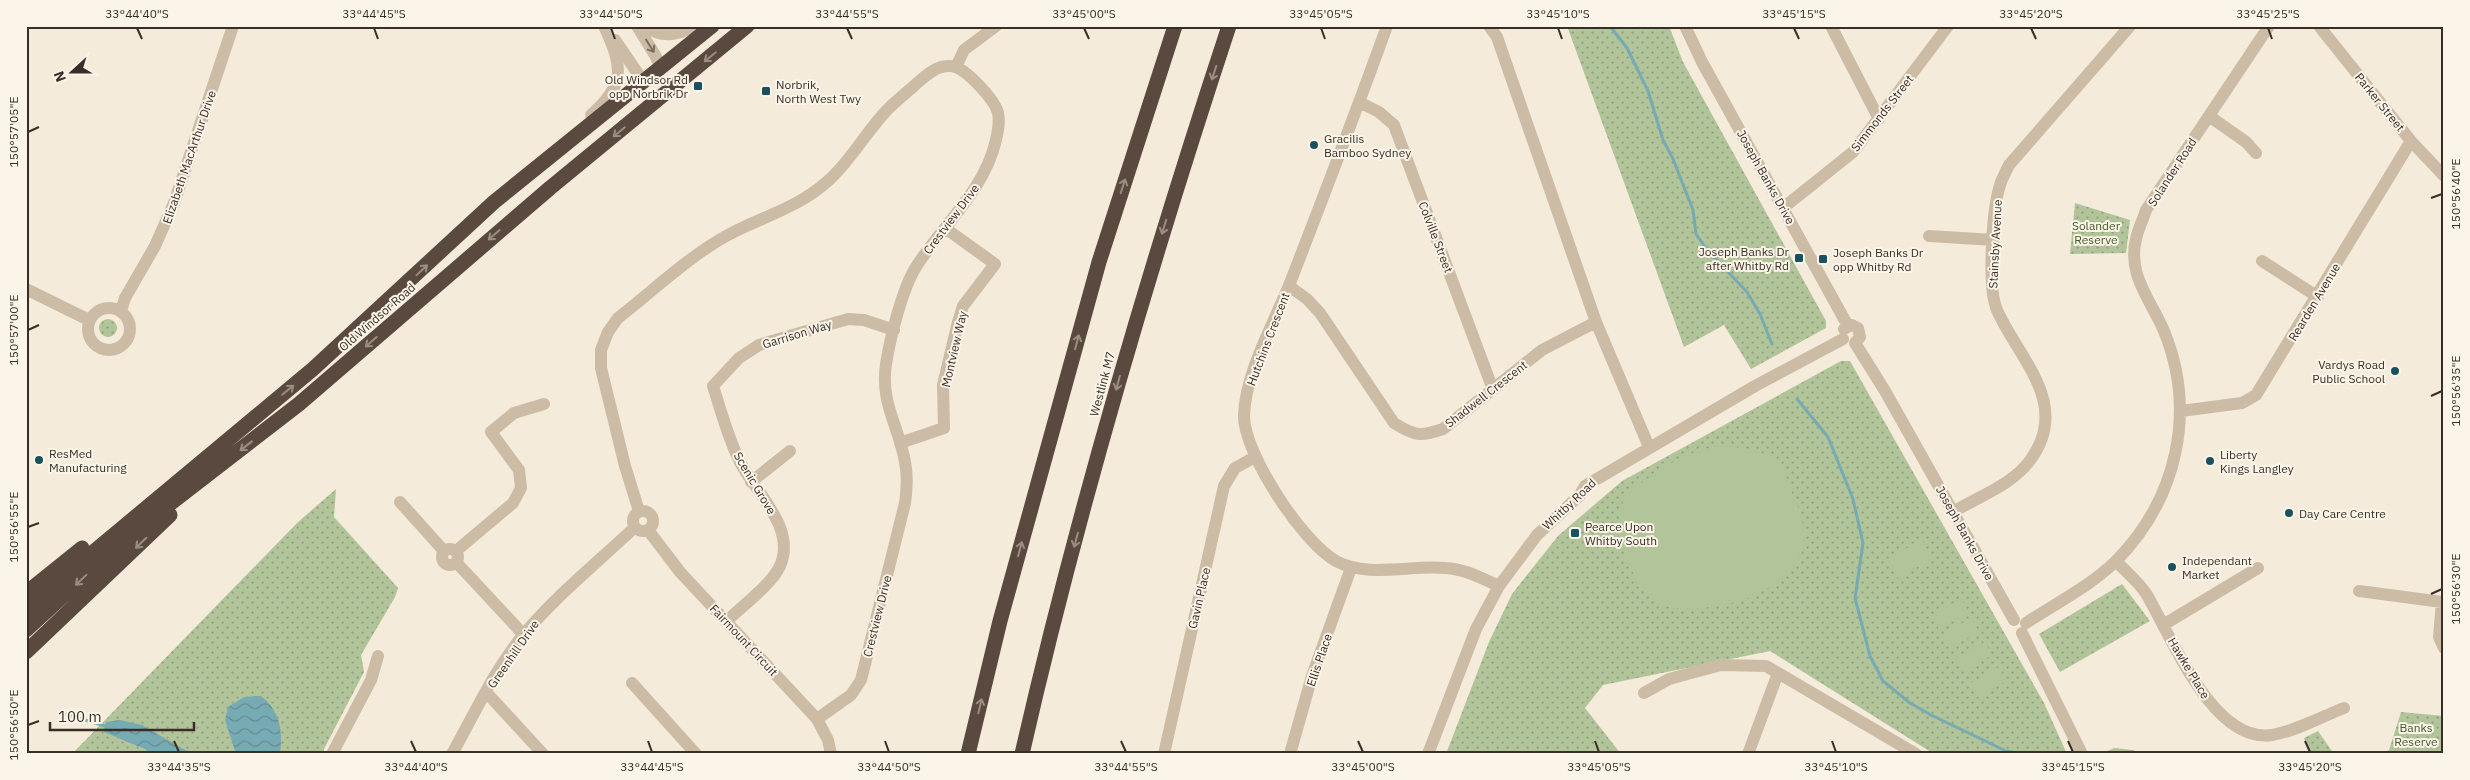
<svg xmlns="http://www.w3.org/2000/svg" width="2470" height="780" viewBox="0 0 2470 780" font-family="'IBM Plex Sans',sans-serif">
<style>
.park{fill:url(#park-dots)}
.pitch{fill:#b2c499}
.water{fill:url(#water-waves)}
.lines{fill:none;stroke-linecap:round;stroke-linejoin:round}
.stream{stroke:#77abb4;stroke-width:3}
.minor{stroke:#cdbca5;stroke-width:12}
.highway{stroke:#5a493e;stroke-width:15}
.oneway{stroke:#7b6e60}
.oneway2{stroke:#9a8d82}
.ticks{fill:none;stroke:#382e27;stroke-width:2}
.poi-dot{fill:#19525e;stroke:#fbf4e8;stroke-width:2}
.labels{text-anchor:middle;dominant-baseline:central;stroke-width:4;stroke-linejoin:round;paint-order:stroke}
.poi-label{font-size:12px;fill:#382e27;stroke:#fbf4e8;text-anchor:start}
.street-label{font-size:12px;fill:#382e27;stroke:#fbf4e8}
.park-label{font-size:12px;fill:#425929;stroke:#fbf4e8}
.neatline{fill:none;stroke:#382e27;stroke-width:2}
.ticks-label{font-size:12px;text-anchor:middle;fill:#382e27}
</style>
<defs>
<pattern id="park-dots" width="8" height="8" patternUnits="userSpaceOnUse" patternTransform="scale(1.25)"><rect width="8" height="8" fill="#b2c499"/><path d="M2 2h.1M6 6h.1" fill="none" stroke="#92a07d" stroke-width="1.8" stroke-linecap="round"/></pattern>
<pattern id="water-waves" width="16" height="10" patternUnits="userSpaceOnUse" patternTransform="scale(1.25)"><rect width="16" height="10" fill="#77abb4"/><path d="M0 5q4-4 8 0t8 0" fill="none" stroke="#638c92"/></pattern>
</defs>
<rect width="100%" height="100%" fill="#f4ebdb"/>
<path class="park" d="M1567 26H1669L1683 62 1826 321V328L1751 369 1724 325 1684 347Z
M2075 203 2130 220 2126 253 2070 254Z
M99 328a9 9 0 1 1 18 0a9 9 0 1 1-18 0Z
M1841 361H1850L2044 703 2067 754H1934L1770 651 1603 685 1585 708 1621 754H1446L1489 642 1512 594 1558 536 1622 481Z
M336 489 334 517 398 588 395 597 361 655 364 672 324 749V754H72L297 523Z
M2122 584 2150 621 2060 672 2039 634Z
M2401 712 2444 716V754H2382L2389 750Z
M2318 731 2334 754H2311L2304 738Z
M2114 748 2133 750 2140 754H2101Z"/>
<path class="pitch" d="M1722 446C1742 448 1764 448 1779 464 1786 470 1789 486 1793 495 1800 510 1809 537 1801 553 1793 571 1774 586 1757 594 1737 605 1677 616 1658 602 1633 584 1619 547 1619 518 1620 511 1623 503 1624 496 1655 473 1683 450 1722 446Z
M1922 540 1932 559 1897 578 1887 559Z
M1961 599 1969 612 1939 629 1931 615Z
M1971 618 1979 632 1949 648 1942 635Z
M1985 642 1992 655 1963 672 1955 658Z
M1999 667 2006 681 1977 697 1969 684Z"/>
<path class="water" d="M261 696C280 711 283 730 280 754H236L225 720 228 707 244 697Z
M120 720 142 725 192 754H151L145 749 104 732 106 722Z"/>
<g class="lines">
<path class="stream" d="M1610 26 1627 48 1648 91 1663 140 1673 159 1693 210 1696 234 1708 251 1747 292 1760 314 1772 344
M1797 399 1828 437 1853 499 1863 543 1855 598 1870 656 1883 681 1910 703 1931 715 2006 751 2025 754
M66 714 108 727"/>
<path class="minor" d="M637 26 655 55 661 68
M645 26C662 39 678 35 695 26
M1387 26C1356 112 1323 198 1290 283 1274 323 1245 373 1244 416 1244 454 1303 543 1336 561 1367 578 1410 565 1445 568 1465 569 1481 578 1499 586
M1489 26 1497 37 1596 322 1649 447
M1685 26 1702 62 1848 326
M1831 26 1879 119
M2319 26 2411 141 2444 176
M615 40 643 81
M956 67 964 50 996 26
M1359 102 1379 112 1394 125 1492 387
M591 115C626 84 623 67 604 26
M2209 116 2246 142 2256 153
M1783 208 1853 152 1948 26
M1929 236 1994 240
M2262 261 2318 297
M1289 286 1307 299 1320 313 1394 423C1415 436 1420 437 1443 429L1542 350 1596 322
M26 289 89 320
M88 329a21 21 0 1 1 42 0a21 21 0 1 1-42 0Z
M121 311 125 298 155 246 174 203 233 26
M1844 329 1852 325 1858 328 1860 337 1855 343
M1855 343 1885 391 2014 620
M2181 411 2242 403 2256 395 2411 141
M900 443 944 428 943 385 958 322 963 306 995 264 945 228
M751 482 790 451
M400 502 444 551
M633 521a10 10 0 1 1 20 0a10 10 0 1 1-20 0Z
M639 511 625 466 601 368V350L608 332 618 318C653 291 689 256 728 235 763 216 797 209 829 180 852 159 866 132 887 110 896 101 906 93 915 85 923 78 931 70 941 67 946 66 951 65 955 67 968 71 995 100 998 113 1000 122 998 131 996 140 984 192 943 224 916 267 902 289 890 339 886 364 880 404 899 426 905 462 908 476 907 489 905 503L861 680 851 695 817 719
M1953 512C1978 497 2014 484 2031 459 2071 403 2018 358 1997 310 1987 287 1992 207 2001 182 2003 177 2006 171 2009 165L2130 26
M648 530 680 572 817 719 828 740 831 754
M442 557a8 8 0 1 1 16 0a8 8 0 1 1-16 0Z
M456 551 513 503 521 488 519 470 491 432 514 413 544 404
M2116 561C2125 571 2139 582 2147 595 2171 636 2213 744 2272 735 2296 731 2321 717 2344 708
M456 562 524 635
M2359 591 2442 602 2439 637 2444 648
M727 621C742 606 772 584 780 566 797 528 755 492 740 462 728 438 721 411 713 386L739 358 759 345 848 319 864 320 894 330
M2026 623C2056 603 2089 587 2116 561 2177 499 2197 412 2164 331 2151 300 2127 275 2136 239 2138 229 2143 220 2146 210L2269 26
M2163 625 2258 568
M2022 633 2082 754
M632 683 696 754
M486 692 543 754
M1644 693 1669 679 1721 665 1766 666 1916 754
M332 754 371 680 378 656
M452 754C475 713 495 668 525 633 558 594 598 562 635 527
M1164 754 1224 486 1235 468 1255 457
M1290 754 1312 676 1351 568
M1428 754 1476 629 1499 586 1537 535 1580 495 1585 486 1755 386 1843 339
M1748 754 1778 673"/>
<path class="highway" d="M26 593 82 548
M26 612 73 569 313 369 494 202 712 26
M26 630 127 537 299 404 550 188 747 26
M26 652 170 515
M968 754 1000 621 1099 262 1175 26
M1022 754C1078 508 1150 266 1229 26"/>
</g>
<defs><path id="oneway-shaft" d="M-6 0H5M1.5-3L5.5 0L1.5 3" fill="none" stroke-width="1.6" stroke-linecap="round" stroke-linejoin="round" transform="scale(1.25)"/></defs>
<use class="oneway" href="#oneway-shaft" transform="translate(650 46) rotate(58)"/>
<g class="oneway2">
<use href="#oneway-shaft" transform="translate(710 57) rotate(141)"/>
<use href="#oneway-shaft" transform="translate(1214 73) rotate(108)"/>
<use href="#oneway-shaft" transform="translate(619 132) rotate(141)"/>
<use href="#oneway-shaft" transform="translate(1123 186) rotate(-72)"/>
<use href="#oneway-shaft" transform="translate(1164 227) rotate(107)"/>
<use href="#oneway-shaft" transform="translate(494 235) rotate(139)"/>
<use href="#oneway-shaft" transform="translate(422 270) rotate(-43)"/>
<use href="#oneway-shaft" transform="translate(371 342) rotate(139)"/>
<use href="#oneway-shaft" transform="translate(1077 342) rotate(-75)"/>
<use href="#oneway-shaft" transform="translate(1118 383) rotate(105)"/>
<use href="#oneway-shaft" transform="translate(288 390) rotate(-39)"/>
<use href="#oneway-shaft" transform="translate(246 446) rotate(142)"/>
<use href="#oneway-shaft" transform="translate(1076 540) rotate(105)"/>
<use href="#oneway-shaft" transform="translate(141 543) rotate(136)"/>
<use href="#oneway-shaft" transform="translate(1020 549) rotate(-75)"/>
<use href="#oneway-shaft" transform="translate(81 580) rotate(137)"/>
<use href="#oneway-shaft" transform="translate(980 706) rotate(-77)"/>
</g>
<path class="ticks" d="M137 28 142 39M374 28 378 39M611 28 615 39M847 28 852 39M1084 28 1089 39M1321 28 1325 39M1558 28 1562 39M1794 28 1799 39M2031 28 2036 39M2268 28 2272 39M28 132 39 127M2431 198 2442 194M28 330 39 325M2431 396 2442 391M28 527 39 523M2431 594 2442 589M28 725 39 721M174 741 179 752M411 741 416 752M648 741 652 752M885 741 889 752M1121 741 1126 752M1358 741 1363 752M1595 741 1599 752M1832 741 1836 752M2068 741 2073 752M2305 741 2310 752"/>
<g class="poi-dot">
<rect x="693" y="81" width="10" height="10" rx="2.5"/>
<rect x="761" y="86" width="10" height="10" rx="2.5"/>
<circle cx="1314" cy="145" r="5"/>
<rect x="1794" y="253" width="10" height="10" rx="2.5"/>
<rect x="1818" y="254" width="10" height="10" rx="2.5"/>
<circle cx="2395" cy="371" r="5"/>
<circle cx="39" cy="460" r="5"/>
<circle cx="2210" cy="461" r="5"/>
<circle cx="2289" cy="513" r="5"/>
<rect x="1570" y="528" width="10" height="10" rx="2.5"/>
<circle cx="2172" cy="567" r="5"/>
</g>
<g class="labels">
<g class="poi-label">
<text x="688" y="79" text-anchor="end">Old Windsor Rd<tspan x="688" dy="14">opp Norbrik Dr</tspan></text>
<text x="776" y="84">Norbrik,<tspan x="776" dy="14">North West Twy</tspan></text>
<text x="1324" y="138">Gracilis<tspan x="1324" dy="14">Bamboo Sydney</tspan></text>
<text x="1789" y="251" text-anchor="end">Joseph Banks Dr<tspan x="1789" dy="14">after Whitby Rd</tspan></text>
<text x="1833" y="252">Joseph Banks Dr<tspan x="1833" dy="14">opp Whitby Rd</tspan></text>
<text x="2385" y="364" text-anchor="end">Vardys Road<tspan x="2385" dy="14">Public School</tspan></text>
<text x="49" y="453">ResMed<tspan x="49" dy="14">Manufacturing</tspan></text>
<text x="2220" y="454">Liberty<tspan x="2220" dy="14">Kings Langley</tspan></text>
<text x="2299" y="513">Day Care Centre</text>
<text x="1585" y="526">Pearce Upon<tspan x="1585" dy="14">Whitby South</tspan></text>
<text x="2182" y="560">Independant<tspan x="2182" dy="14">Market</tspan></text>
</g>
<g class="street-label">
<text transform="translate(2380 102) rotate(51)">Parker Street</text>
<text transform="translate(1882 113) rotate(-52)">Simmonds Street</text>
<text transform="translate(189 157) rotate(-71)">Elizabeth MacArthur Drive</text>
<text transform="translate(2172 172) rotate(-57)">Solander Road</text>
<text transform="translate(1766 177) rotate(61)">Joseph Banks Drive</text>
<text transform="translate(951 219) rotate(-53)">Crestview Drive</text>
<text transform="translate(1436 237) rotate(69)">Colville Street</text>
<text transform="translate(1995 244) rotate(-87)">Stainsby Avenue</text>
<text transform="translate(2314 302) rotate(-59)">Rearden Avenue</text>
<text transform="translate(377 317) rotate(-41)">Old Windsor Road</text>
<text transform="translate(797 334) rotate(-17)">Garrison Way</text>
<text transform="translate(1268 339) rotate(-69)">Hutchins Crescent</text>
<text transform="translate(954 349) rotate(-77)">Montview Way</text>
<text transform="translate(1102 384) rotate(-75)">Westlink M7</text>
<text transform="translate(1486 394) rotate(-38)">Shadwell Crescent</text>
<text transform="translate(755 483) rotate(59)">Scenic Grove</text>
<text transform="translate(1569 504) rotate(-43)">Whitby Road</text>
<text transform="translate(1965 533) rotate(61)">Joseph Banks Drive</text>
<text transform="translate(1199 598) rotate(-77)">Gavin Place</text>
<text transform="translate(877 616) rotate(-76)">Crestview Drive</text>
<text transform="translate(744 640) rotate(47)">Fairmount Circuit</text>
<text transform="translate(513 654) rotate(-55)">Greenhill Drive</text>
<text transform="translate(1319 660) rotate(-71)">Ellis Place</text>
<text transform="translate(2189 668) rotate(59)">Hawke Place</text>
</g>
<g class="park-label">
<text x="2096" y="225">Solander<tspan x="2096" dy="14">Reserve</tspan></text>
<text x="2416" y="727">Banks<tspan x="2416" dy="14">Reserve</tspan></text>
</g>
</g>
<rect width="2470" height="780" fill="none" stroke="#fbf4e8" stroke-width="55"/>
<g transform="translate(72 72) rotate(249)" stroke="#fbf4e8" stroke-width="4" paint-order="stroke">
<path d="M0-4L9 19L0 12L-9 19Z" fill="#382e27"/>
<text y="-8" font-size="14" font-weight="bold" text-anchor="middle" fill="#382e27">N</text>
</g>
<path d="M50 722v8h144v-8" fill="none" stroke="#382e27" stroke-width="2.5"/>
<text x="58" y="722" font-size="15" fill="#382e27" stroke="#fbf4e8" stroke-width="4" paint-order="stroke">100 m</text>
<rect x="28" y="28" width="2414" height="724" class="neatline"/>
<g class="ticks-label">
<text x="137" y="18">33°44'40"S</text>
<text x="374" y="18">33°44'45"S</text>
<text x="611" y="18">33°44'50"S</text>
<text x="847" y="18">33°44'55"S</text>
<text x="1084" y="18">33°45'00"S</text>
<text x="1321" y="18">33°45'05"S</text>
<text x="1558" y="18">33°45'10"S</text>
<text x="1794" y="18">33°45'15"S</text>
<text x="2031" y="18">33°45'20"S</text>
<text x="2268" y="18">33°45'25"S</text>
<text transform="translate(14 132) rotate(-90)" y="4">150°57'05"E</text>
<text transform="translate(2456 194) rotate(-90)" y="4">150°56'40"E</text>
<text transform="translate(14 330) rotate(-90)" y="4">150°57'00"E</text>
<text transform="translate(2456 391) rotate(-90)" y="4">150°56'35"E</text>
<text transform="translate(14 527) rotate(-90)" y="4">150°56'55"E</text>
<text transform="translate(2456 589) rotate(-90)" y="4">150°56'30"E</text>
<text transform="translate(14 725) rotate(-90)" y="4">150°56'50"E</text>
<text x="179" y="771">33°44'35"S</text>
<text x="416" y="771">33°44'40"S</text>
<text x="652" y="771">33°44'45"S</text>
<text x="889" y="771">33°44'50"S</text>
<text x="1126" y="771">33°44'55"S</text>
<text x="1363" y="771">33°45'00"S</text>
<text x="1599" y="771">33°45'05"S</text>
<text x="1836" y="771">33°45'10"S</text>
<text x="2073" y="771">33°45'15"S</text>
<text x="2310" y="771">33°45'20"S</text>
</g>
</svg>
